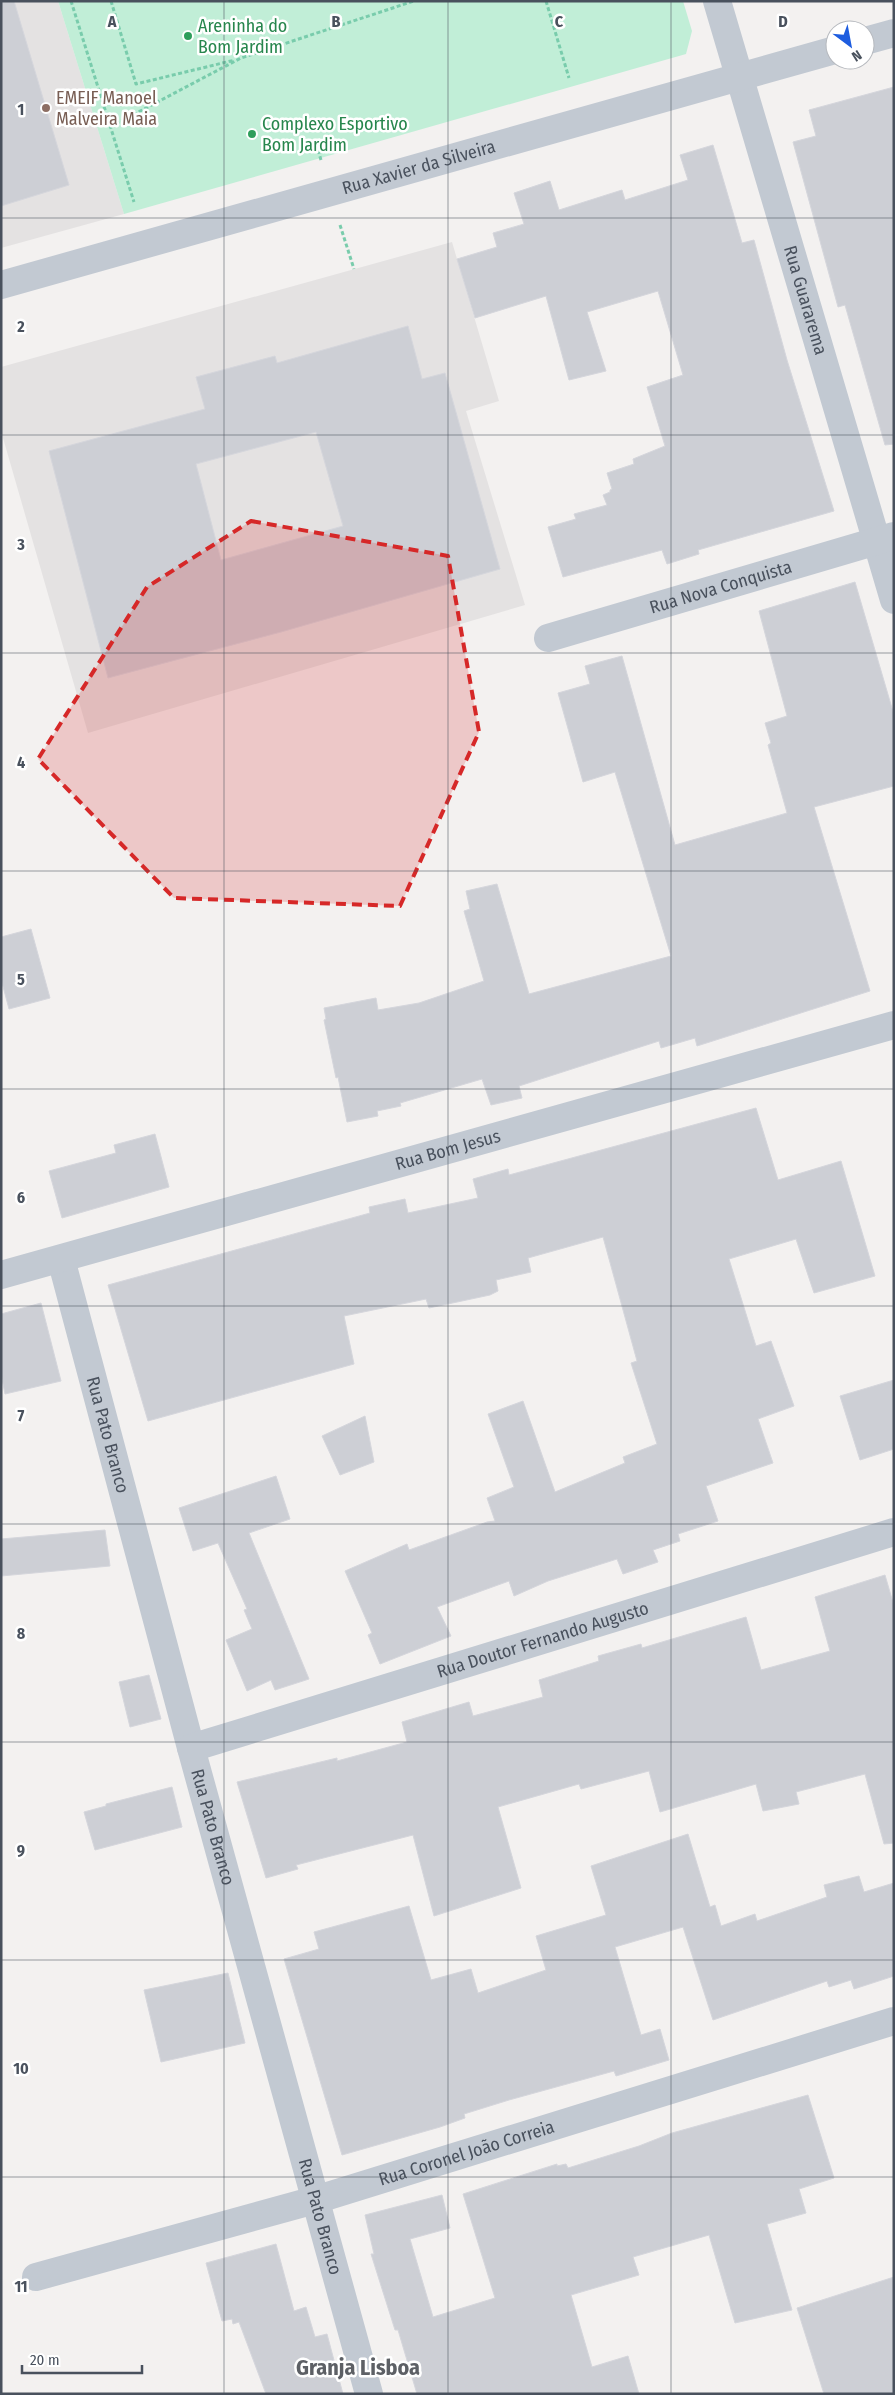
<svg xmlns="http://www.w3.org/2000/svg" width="895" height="2395" viewBox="0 0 895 2395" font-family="'Fira Sans Condensed',sans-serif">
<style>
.education{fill:#e4e2e2}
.green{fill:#c1eed7}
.building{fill:#cdcfd5;stroke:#d5d6dc;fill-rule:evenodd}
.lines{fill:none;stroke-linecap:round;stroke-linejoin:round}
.path{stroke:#79ccac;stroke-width:3;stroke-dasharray:4 2.5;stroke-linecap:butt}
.street{stroke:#c2c9d2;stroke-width:28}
.marked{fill:#d62828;fill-opacity:0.2;stroke:#d62828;stroke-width:4;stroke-dasharray:10 6;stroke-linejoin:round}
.grid{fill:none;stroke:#49515d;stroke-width:1;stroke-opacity:0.55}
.leisure-dot{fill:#2e9e5b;stroke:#fff;stroke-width:2}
.education-dot{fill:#8d6e63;stroke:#fff;stroke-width:2}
.labels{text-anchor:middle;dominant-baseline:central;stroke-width:5;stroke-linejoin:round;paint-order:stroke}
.leisure-label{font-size:18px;fill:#27864d;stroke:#fff;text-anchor:start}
.education-label{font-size:18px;fill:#785e54;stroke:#fff;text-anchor:start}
.street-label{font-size:18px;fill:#49515d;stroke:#fff}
.district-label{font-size:22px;font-weight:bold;fill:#5d6065;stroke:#fff}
.grid-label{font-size:16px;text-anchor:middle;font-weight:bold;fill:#49515d;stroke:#fff;stroke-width:5;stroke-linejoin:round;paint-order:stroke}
</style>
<rect width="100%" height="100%" fill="#f3f1f0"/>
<path class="education" d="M1 1H58L124 214 1 248Z
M452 242 499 401 466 411 525 605 88 733 1 431V367Z"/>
<path class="green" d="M58 1H683L692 31 686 54 124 214Z"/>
<path class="building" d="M1 1H14L69 185 1 206Z
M894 87V444L885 445 845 305 838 307 793 142 816 136 809 110Z
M713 145 742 243 754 240 787 360 834 511 698 550 699 554 667 564 662 550 563 577 548 527 576 519 574 514 607 505 603 495 610 492V490L612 489 607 473 634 464 633 459 665 446 647 387 683 375 658 291 587 312 606 371 569 380 546 296 475 318 457 259 497 247 493 233 524 224 514 193 550 181 559 210 622 190 625 200 688 180 680 155Z
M408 326 422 379 445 373 500 569 281 632 108 678 49 451 205 409 196 377 275 356 277 363ZM316 432 343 526 221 560 196 464Z
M855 582 894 715V786L814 807 870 991 697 1046 695 1038 661 1048 659 1041 519 1086 522 1098 491 1105 482 1079 400 1103 401 1106 377 1111 378 1116 347 1122 338 1077 336 1078 324 1020 326 1019 324 1008 376 998 378 1010 419 1003 484 981 464 911 470 909 466 891 497 884 529 994 671 956 615 772 583 782 558 693 590 684 585 666 622 656 675 845 787 813 768 745 771 743 765 723 787 716 759 611Z
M31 929 50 998 9 1009 1 979V937Z
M756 1108 778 1180 841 1161 875 1276 814 1293 796 1239 729 1259 756 1346 771 1341 794 1406 758 1419 773 1463 706 1486 718 1521 678 1534 680 1541 653 1550 658 1562 623 1574 617 1559 548 1581 514 1596 509 1581 437 1607 451 1636 380 1664 368 1635 372 1633 345 1571 407 1544 409 1550 487 1522 495 1521 487 1498 514 1487 488 1414 523 1401 555 1492 625 1463 623 1457 657 1444 631 1363 637 1361 603 1237 528 1258 531 1272 496 1280 498 1291 490 1295 429 1308 426 1299 344 1316 354 1364 148 1421 108 1285 370 1213 369 1207 405 1199 408 1213 478 1198 473 1179 508 1169 509 1175Z
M155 1134 169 1187 62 1218 49 1171 116 1153 114 1145Z
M41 1303 61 1381 5 1394 1 1374V1314Z
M894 1380V1449L860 1460 840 1396Z
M365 1416 374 1462 340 1475 322 1436Z
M276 1476 290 1519 249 1533 309 1679 275 1690 271 1680 247 1691 226 1640 252 1629 244 1610 247 1609 218 1543 193 1551 179 1508Z
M105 1530 110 1566 1 1576V1539Z
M885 1575 894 1606V1843L884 1844 865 1774 796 1792 799 1804 763 1811 756 1784 660 1812 649 1771 581 1789 579 1784 498 1807 521 1888 434 1916 413 1835 296 1865 298 1869 266 1878 237 1782 337 1758V1761L407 1742 402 1722 469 1702 473 1716 543 1697 539 1680 599 1661 598 1656 641 1644 642 1648 746 1617 761 1670 830 1651 815 1597Z
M149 1675 161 1719 130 1727 119 1682Z
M172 1787 182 1827 95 1850 84 1812 106 1806V1804Z
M688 1834 710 1907 715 1905 721 1926 755 1914 757 1921 827 1897 824 1885 859 1876 864 1892 894 1883V1976L854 1989 851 1980 829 1987 827 1981 713 2020 683 1927 615 1947 641 2035 660 2029 669 2060 616 2076 614 2071 509 2100 464 2114 465 2118 440 2127 342 2155 284 1959 319 1949 314 1932 409 1906 431 1980 471 1969 478 1993 546 1970 536 1936 606 1915 591 1866Z
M228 1973 245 2043 161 2062 144 1990Z
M808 2095 834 2178 799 2189 806 2213 767 2224 792 2310 735 2323 709 2235 633 2257 639 2275 571 2295 592 2367 628 2356 639 2394H417L398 2330H395L371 2254H374L365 2215 442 2195 450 2228 410 2239 433 2317 495 2298 463 2194 557 2164V2166L566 2164 568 2168 639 2146 672 2133Z
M276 2244 294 2311 306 2307 315 2337 327 2334 343 2394H266L239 2322 233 2324 232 2319 222 2321 206 2263Z
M894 2277V2394H824L797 2308Z"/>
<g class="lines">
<path class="path" d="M71 1 134 202
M111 1 136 84 235 60
M546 1 569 78
M110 127 241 58 414 1
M318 150 321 160
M340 225 354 269"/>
<g class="street">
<path id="s1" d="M717 1 894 600"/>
<path d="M865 41 894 33"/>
<path id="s2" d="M1 285 835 50"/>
<path id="s3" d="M548 638 894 536"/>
<path id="s4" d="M61 1259 191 1748 369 2394"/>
<path id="s5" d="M1 1275 894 1025"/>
<path id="s6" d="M191 1748 894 1532"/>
<path id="s7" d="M36 2277 315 2200 894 2021"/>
</g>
</g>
<path class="marked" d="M251 521 448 556 479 732 400 906 174 898 38 759 147 587Z"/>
<path class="grid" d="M224 1V2394M448 1V2394M671 1V2394M1 218H894M1 435H894M1 653H894M1 871H894M1 1089H894M1 1306H894M1 1524H894M1 1742H894M1 1960H894M1 2177H894"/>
<g class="leisure-dot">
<circle cx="188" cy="36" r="5"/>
<circle cx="252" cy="134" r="5"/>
</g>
<circle class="education-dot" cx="46" cy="108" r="5"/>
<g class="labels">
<g class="leisure-label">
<text x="198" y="26">Areninha do<tspan x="198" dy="21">Bom Jardim</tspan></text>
<text x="262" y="124">Complexo Esportivo<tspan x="262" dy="21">Bom Jardim</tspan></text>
</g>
<g class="education-label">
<text x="56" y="98">EMEIF Manoel<tspan x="56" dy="21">Malveira Maia</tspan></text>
</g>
<g class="street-label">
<text stroke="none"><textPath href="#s2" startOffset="434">Rua Xavier da Silveira</textPath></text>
<text stroke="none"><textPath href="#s1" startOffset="312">Rua Guararema</textPath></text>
<text stroke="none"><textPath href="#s3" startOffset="180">Rua Nova Conquista</textPath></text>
<text stroke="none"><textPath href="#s5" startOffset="464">Rua Bom Jesus</textPath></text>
<text stroke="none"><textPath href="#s4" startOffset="182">Rua Pato Branco</textPath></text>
<text stroke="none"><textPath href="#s6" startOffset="368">Rua Doutor Fernando Augusto</textPath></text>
<text stroke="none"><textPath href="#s4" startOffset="588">Rua Pato Branco</textPath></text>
<text stroke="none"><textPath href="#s7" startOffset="448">Rua Coronel João Correia</textPath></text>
<text stroke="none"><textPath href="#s4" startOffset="992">Rua Pato Branco</textPath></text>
</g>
<g class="district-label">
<text x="358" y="2367">Granja Lisboa</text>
</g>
</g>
<g class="grid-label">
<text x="112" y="27">A</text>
<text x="336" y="27">B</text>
<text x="559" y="27">C</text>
<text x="783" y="27">D</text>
<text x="21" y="115">1</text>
<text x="21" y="332">2</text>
<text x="21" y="550">3</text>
<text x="21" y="768">4</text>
<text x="21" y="985">5</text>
<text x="21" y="1203">6</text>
<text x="21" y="1421">7</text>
<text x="21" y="1639">8</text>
<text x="21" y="1856">9</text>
<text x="21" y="2074">10</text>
<text x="21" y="2292">11</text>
</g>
<rect width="895" height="2395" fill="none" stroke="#49515d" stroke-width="5"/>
<g transform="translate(850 45) rotate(148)"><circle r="24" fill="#ffffff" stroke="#b6b9be"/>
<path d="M0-4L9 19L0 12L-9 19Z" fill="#1e5ddf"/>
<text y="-8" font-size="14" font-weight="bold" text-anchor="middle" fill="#49515d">N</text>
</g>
<path d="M22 2365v8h120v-8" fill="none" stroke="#49515d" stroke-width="2.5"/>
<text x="30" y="2365" font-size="15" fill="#49515d" stroke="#ffffff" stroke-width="4" paint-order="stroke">20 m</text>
</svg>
